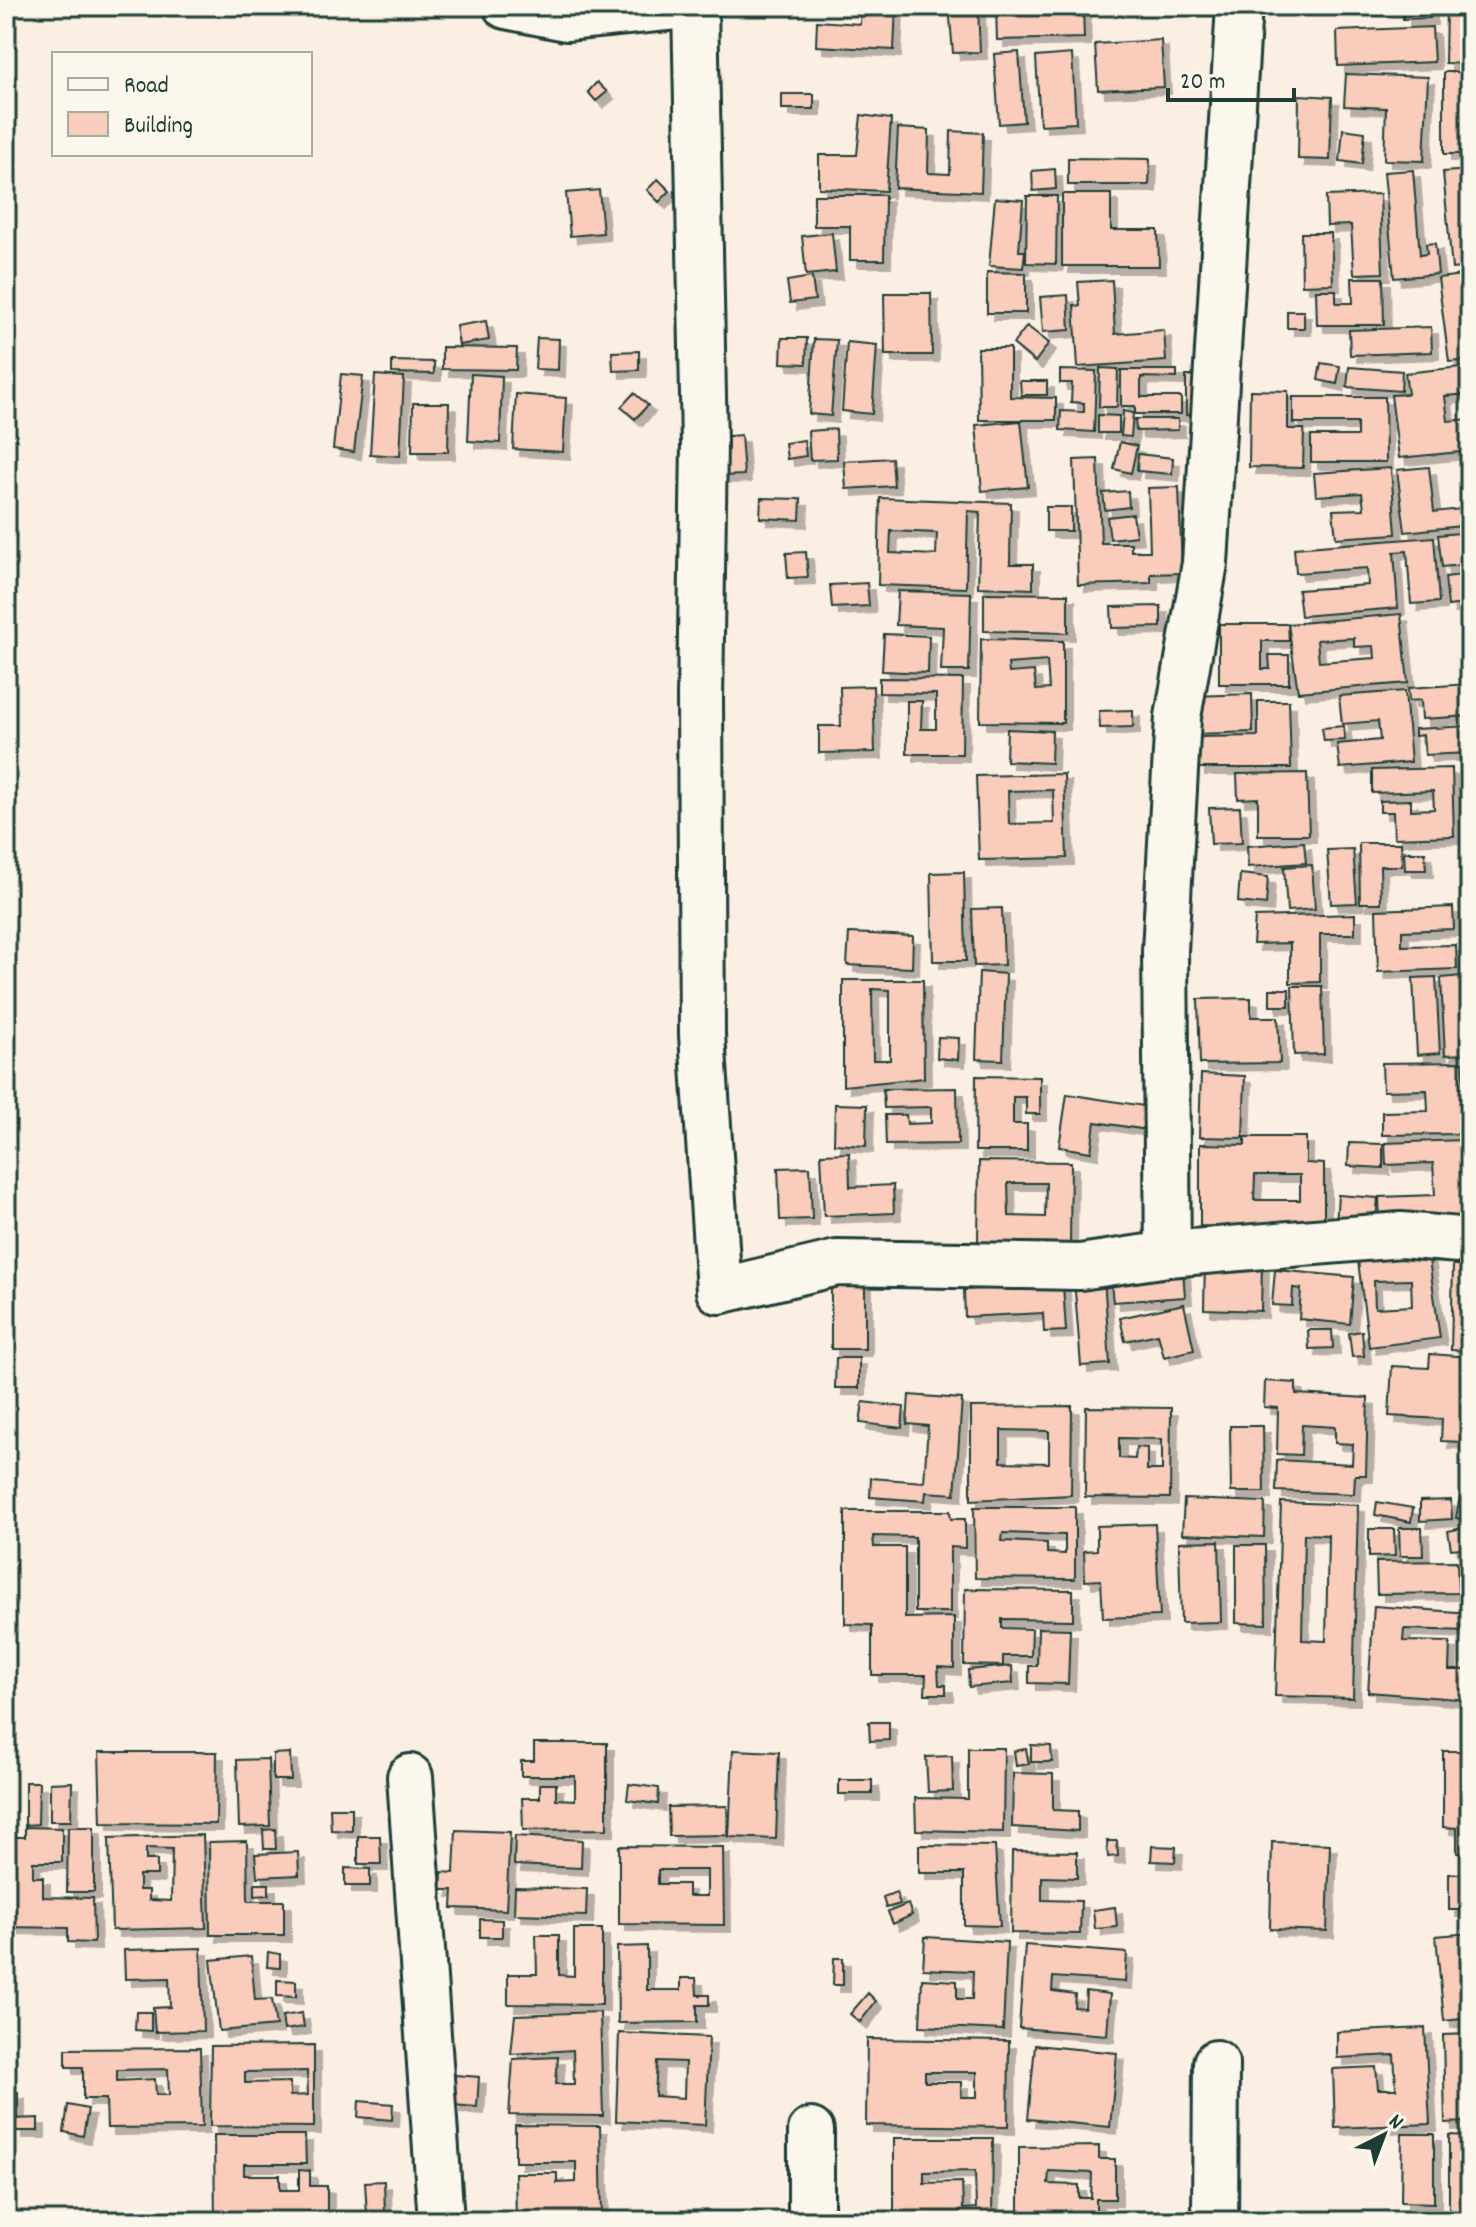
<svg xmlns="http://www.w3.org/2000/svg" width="1476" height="2227" viewBox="0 0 1476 2227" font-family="Dekko,sans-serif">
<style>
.building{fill:#f9ccbb;stroke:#1f3d34;stroke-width:2;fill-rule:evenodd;filter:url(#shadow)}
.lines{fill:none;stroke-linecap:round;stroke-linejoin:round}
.minor-casing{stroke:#1f3d34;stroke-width:50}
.minor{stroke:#fbf7ec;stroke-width:44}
</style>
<defs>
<filter id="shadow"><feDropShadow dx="7" dy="7" stdDeviation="0" flood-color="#0004"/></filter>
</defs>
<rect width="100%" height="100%" fill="#fbeee2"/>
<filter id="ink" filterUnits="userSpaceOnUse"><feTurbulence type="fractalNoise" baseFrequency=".0125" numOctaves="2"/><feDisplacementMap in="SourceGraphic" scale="16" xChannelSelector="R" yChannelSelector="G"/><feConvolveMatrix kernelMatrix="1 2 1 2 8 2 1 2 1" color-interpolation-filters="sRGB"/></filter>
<g filter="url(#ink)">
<path class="building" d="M861 6H896L894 50 816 46 817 21 860 24Z
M949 6H978L980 52 953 53Z
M996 6H1025V8L1083 7 1084 38 997 40Z
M1403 6H1430V18L1403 19Z
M1446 6H1470V64L1445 63Z
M1432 27 1434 62 1338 66 1337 31Z
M1161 40 1164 87 1098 90 1095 44Z
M1019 52 1024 122 999 124 994 54Z
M1072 54 1076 123 1040 125 1036 57Z
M1444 72H1470V154H1444Z
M1346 74 1428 77 1424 161 1384 160 1386 108 1344 106Z
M597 82 607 92 596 101 588 92Z
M782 94H814V109H782Z
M1299 95 1332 97 1330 160 1298 159Z
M861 115 891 119 886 191 819 188V155H857Z
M898 128 929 130 928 173 950 174 951 131 983 133 981 192 895 188Z
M1343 129 1365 132 1362 164 1340 161Z
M1068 158 1150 159 1149 185H1068Z
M1055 169 1056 189 1033 191 1032 171Z
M1413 170 1420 255 1427 254 1426 244 1435 243 1438 274 1394 278 1384 172Z
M1470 170V267L1452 269 1443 172Z
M658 179 670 191 659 202 647 190Z
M599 190 603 233 570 236 566 193Z
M1062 194H1111V230H1158L1159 266H1062Z
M1380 194 1383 273 1354 274 1351 225 1327 226 1326 196Z
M814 195H885L884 260H850V226H814Z
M1027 196H1057L1056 264 1026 263Z
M995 198 1023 200 1019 251H1025L1023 268 989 266Z
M832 233 836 272 806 275 802 236Z
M1301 233H1331L1333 284 1302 285Z
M987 272 1026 273V313H987Z
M1470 274V360L1449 362 1438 278Z
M812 277 815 300 790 303 787 281Z
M1352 278H1383L1384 325H1317L1316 290H1336V303H1353Z
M1112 280 1115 334 1164 330 1166 361 1078 367 1074 305 1080 306 1078 282Z
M884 293H931L932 355H885Z
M1068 295 1070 330 1043 332 1040 297Z
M1287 311H1304V328H1287Z
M486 321 489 340 459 345 456 326Z
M1027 326 1049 343 1035 362 1013 344Z
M1431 327 1432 352 1350 355 1349 330Z
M537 338 559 339 558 370 535 369Z
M782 338H807L806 364 781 363Z
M814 339 837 340 831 416 809 414Z
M847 342 877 345 872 414 842 411Z
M442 347 517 348 516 370 442 369Z
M978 348H1010V397L1056 398V420H979Z
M639 351V370L613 371 612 352Z
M392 361 434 362V374L392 373Z
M1321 363 1340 366 1337 384 1318 380Z
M1470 366V394L1445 396 1448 421 1470 419V451L1399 458 1391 395 1408 394 1405 373Z
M1349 367 1402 371 1401 391 1347 387Z
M1100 368 1118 369 1117 407H1099Z
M1060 370 1096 371 1094 432 1060 430 1061 411 1084 412V403L1071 402 1072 383H1060Z
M1121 370H1177V378L1141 377V397H1181V414H1135V406H1121Z
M341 374 363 376 354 452 333 449Z
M471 374 502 376 500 443 468 441Z
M375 375 404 377 400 456 370 454Z
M1186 376H1212L1211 416 1186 415Z
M1020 381H1047V395H1021Z
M1250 390 1288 391V429H1304L1303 468 1249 467Z
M634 393 648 405 635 419 621 407Z
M516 394 566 398 563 452 513 449Z
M1293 397H1385L1386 462H1311V436H1357V423H1293Z
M413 403H449L448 452H412Z
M1123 411 1133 413 1131 437 1121 436Z
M1098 415 1119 416V433H1098Z
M1135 419H1178V430L1136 431Z
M1021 421 1028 487 982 491 976 425Z
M836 429 837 459 810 460 808 431Z
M741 435 744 475 721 476 718 437Z
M804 440 806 456 787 459 785 443Z
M1120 442 1137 446 1131 473 1114 469Z
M1138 454 1173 458 1172 474 1137 471Z
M892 458 894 486 846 489 844 461Z
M1098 459 1101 543H1131V551H1150L1148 488 1179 487 1182 573 1151 574V583L1078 585 1074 460Z
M1429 467 1434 512 1470 508V525L1405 532 1397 470Z
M1391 468 1396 534 1336 538 1333 510 1364 509 1362 493 1316 496 1314 473Z
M1128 491 1129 507 1105 510 1103 493Z
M761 498 801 499 800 520 760 518Z
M880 498 1011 503 1010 564H1033V589L978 587 980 512 968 511 966 588 878 585ZM891 531 937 533 936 555 890 553Z
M1046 507H1071V531H1046Z
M1133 514 1136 536 1110 539 1107 517Z
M1470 532V564L1442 567 1438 535Z
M1434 537 1439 602 1411 604 1407 551 1394 552 1398 608 1301 616 1298 590 1368 585 1367 568 1296 573 1294 548Z
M806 552 808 577 788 578 786 553Z
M1470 574V603L1448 606 1445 577Z
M867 583 869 606 832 608 830 585Z
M898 591 971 593 969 671H941L943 627 896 625Z
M984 593 1068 594V633L984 631Z
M1161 606V627L1112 628 1111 607Z
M1401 614 1408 683 1298 692 1288 624ZM1354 638V647L1374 646 1375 658 1319 662 1317 640Z
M1219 624H1288L1289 641H1262V669H1270L1269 655H1289V684H1219Z
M884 634 929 636 928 673 882 671Z
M981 639 1063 641V723L980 722ZM1047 661 1049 689 1036 690 1034 671 1009 673 1008 664Z
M879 678 963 679 962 754H907V701H922L921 729H936V694L879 693Z
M1470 684V716L1422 719 1421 700 1409 701 1408 688Z
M873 686 875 752 819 753V726H841L840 687Z
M1405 691 1411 762 1340 768 1337 744 1380 740 1378 721 1342 724 1339 696Z
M1252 694 1253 732 1195 734 1194 696Z
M1258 701H1289L1291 768H1198L1197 737 1258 736Z
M1133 710V727L1100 728 1099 711Z
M1344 726 1345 740 1324 741 1322 728Z
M1470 726V753L1425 755 1423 735 1415 736V729Z
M1007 729 1052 731 1051 763 1006 761Z
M1452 768 1454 836 1394 838 1393 812H1380V801L1411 800V810L1434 809 1433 791 1372 793V770Z
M1307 773 1309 835H1258V798L1238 799 1237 774Z
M1064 774 1067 858 979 860 976 776ZM1053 790 1054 823 1009 824 1008 791Z
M1240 807 1242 843 1211 844 1209 808Z
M1304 842 1306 863 1248 867 1247 846Z
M1359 843H1401L1402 866H1380L1381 903H1360Z
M1353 849 1357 903 1331 904 1327 850Z
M1466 849H1470V931Z
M1404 852H1425L1426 870H1405Z
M1312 865 1315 909 1287 911 1284 867Z
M964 872 966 961H933L931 873Z
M1240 874 1268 877 1266 905 1238 902Z
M1453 907 1454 929 1402 931V946L1456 945 1457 969 1378 972 1376 910Z
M1002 908 1004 965 974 966 972 909Z
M1355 914V934H1320V982L1290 983V943L1253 944 1255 917Z
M849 933 913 936 912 968 847 965Z
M979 972 1006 974 1003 1060 976 1059Z
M1462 976 1466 1054 1445 1055 1441 978Z
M1436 977 1440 1053 1417 1055 1413 978Z
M843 980H923L924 1078 843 1086ZM872 989 890 990V1060H873Z
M1292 986H1322L1324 1054 1294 1055Z
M1270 989H1289V1006H1270Z
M1251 998V1017H1278L1280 1063 1200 1064 1198 999Z
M938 1037 959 1038 958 1060 937 1058Z
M1463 1062 1464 1134 1382 1135V1112L1428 1111 1427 1090 1383 1091 1382 1063Z
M1201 1074 1245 1076 1243 1138 1199 1137Z
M976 1076 1040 1077V1114H1026V1097H1013V1124H1027V1151H975Z
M957 1088 958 1144 886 1145 885 1115H906L907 1124 931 1123V1107L884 1108 883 1089Z
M1067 1094 1157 1108 1154 1131 1095 1122 1091 1152 1059 1147Z
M835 1104 867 1105 866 1146 834 1144Z
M1245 1137H1306V1163L1324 1164V1228L1200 1226V1144L1245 1145ZM1255 1175H1300V1200H1254Z
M1462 1140 1466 1222 1380 1225 1379 1197 1435 1195 1433 1163 1386 1165 1385 1143Z
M1349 1143 1383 1144V1168L1348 1166Z
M849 1153 850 1187 893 1185 894 1213 824 1216 821 1154Z
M979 1161 1071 1162 1070 1243 978 1242ZM1008 1183H1046L1045 1217 1009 1216Z
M810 1167 812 1219 780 1220 778 1168Z
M1338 1195 1378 1198 1375 1228 1336 1224Z
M1427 1245 1440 1338 1369 1347 1357 1253ZM1411 1280 1412 1306 1375 1308 1374 1281Z
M1205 1261 1262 1263 1261 1311 1204 1309Z
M1453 1265H1470V1351L1451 1350Z
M1183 1269 1185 1297 1113 1302 1110 1274Z
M1275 1270 1354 1277 1350 1324 1299 1319 1301 1289 1293 1288 1292 1306 1272 1305Z
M1104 1277 1110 1364 1081 1366 1074 1279Z
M831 1281H865V1349H831Z
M1063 1285 1066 1331 1044 1332 1043 1313 965 1317 964 1290Z
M1184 1304 1194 1350 1164 1357 1158 1334 1125 1341 1120 1318Z
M1308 1330H1332L1333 1348 1309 1349Z
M1362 1331 1364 1356 1352 1357 1349 1333Z
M1430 1354 1470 1357V1426H1463L1462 1442 1441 1441 1442 1419 1389 1416 1392 1366 1429 1368Z
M836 1358H859V1388H835Z
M1265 1381 1296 1383V1394L1368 1398 1366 1475H1355L1354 1494 1276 1491 1277 1460 1352 1464 1353 1444 1335 1443V1427L1302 1425 1301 1455 1277 1454 1278 1408 1264 1407Z
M909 1395 962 1399 955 1494 926 1492 925 1501 870 1497 871 1478 924 1482 928 1426 907 1424Z
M863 1402 904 1407 902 1428 860 1423Z
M1072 1406 1071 1495 971 1500V1407ZM1001 1430 1049 1431V1463L1001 1462Z
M1086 1407 1171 1408 1170 1498 1085 1497ZM1119 1438 1162 1439V1470H1147V1448L1136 1447 1135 1459 1119 1458Z
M1230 1426H1263L1264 1492H1231Z
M1460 1496 1470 1498V1521L1456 1518Z
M1184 1499 1265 1502 1264 1537 1182 1534Z
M1451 1500 1452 1519 1420 1521V1501Z
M1281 1502 1358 1505 1353 1698 1275 1696ZM1304 1534 1328 1535 1326 1641 1302 1640Z
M1377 1502 1413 1508 1411 1522 1375 1515Z
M974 1507H1075V1579L975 1578ZM1003 1533 1065 1535V1554L1047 1553V1543L1002 1541Z
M845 1511H950L951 1519H965V1548L950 1547V1612H915V1537L873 1536 874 1547H905V1618L954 1617V1668L938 1667 939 1685H946V1694H925L926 1675H872V1625L845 1624Z
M1155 1524 1160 1616 1103 1618 1101 1580 1085 1581 1084 1551 1097 1550V1526Z
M1467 1527 1470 1547 1451 1549 1448 1531Z
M1399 1528H1422L1423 1556H1400Z
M1369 1529H1394L1395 1556 1369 1557Z
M1219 1541 1221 1622 1181 1623 1179 1542Z
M1236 1545H1265L1266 1624 1236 1623Z
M1457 1561 1458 1593 1377 1594 1376 1562Z
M965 1589 1073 1590V1620L1002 1619V1628L1032 1629 1031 1656H1003V1666L964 1665Z
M1374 1606 1470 1613V1700L1368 1692ZM1404 1629 1467 1631V1670H1449L1450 1642 1403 1641Z
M1038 1628 1070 1629 1068 1684 1029 1683V1666H1037Z
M1012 1666 1013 1683 969 1687 968 1670Z
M869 1722H889V1740L870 1741Z
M534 1743H607V1829L523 1830 522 1798H540V1784H556V1799L575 1800V1776H521V1761H534Z
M1031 1745 1051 1746 1052 1762H1031Z
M968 1748H1004L1003 1832 916 1830 915 1798 968 1799Z
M1026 1749 1029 1764 1016 1766 1014 1751Z
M733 1750 779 1752 776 1839 729 1837Z
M1443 1751H1470V1853H1457V1828L1443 1827Z
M99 1752H217L216 1824 101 1823Z
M290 1753 291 1780H273V1754Z
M952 1756 953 1791 928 1792 926 1757Z
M268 1759 270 1826 239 1827 237 1760Z
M1013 1773 1053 1774V1810L1078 1811V1831L1012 1827Z
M839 1780H872V1794H839Z
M25 1782H39L38 1824 25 1825Z
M72 1782 71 1821H50V1783Z
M629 1784 659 1788 658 1804 627 1800Z
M727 1806 728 1835 669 1836 668 1807Z
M330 1808H352V1831L331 1830Z
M25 1827 62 1828V1862H33V1877H43V1897L93 1898 94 1943 68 1942V1928L6 1927V1837H25Z
M68 1827H94V1892H67Z
M275 1829 276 1849H264L263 1830Z
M456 1830 510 1832 506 1910 452 1908 453 1890H441L442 1872 454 1873Z
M203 1835 206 1928 112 1930 109 1838ZM146 1848 172 1849 171 1901 149 1900V1890H139V1875H157V1860H146Z
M358 1836H380L381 1864H358Z
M515 1836 582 1840 581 1868 514 1865Z
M247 1841 248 1901H284V1935H210L209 1842Z
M1107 1841H1117L1118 1856 1108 1857Z
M1272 1842 1330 1844 1327 1931 1270 1929Z
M919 1845 995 1846 1000 1926 964 1925V1873H919Z
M619 1846 723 1847 724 1925 619 1924ZM658 1870H707V1896H688V1884H658Z
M1152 1846 1176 1847 1175 1862 1151 1861Z
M1012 1851 1077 1852V1878L1042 1877V1900L1081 1901 1080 1934 1011 1933Z
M298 1852 299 1875 257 1877 255 1854Z
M345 1868 370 1869V1886H345Z
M1449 1874H1470V1910H1449Z
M255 1884H269V1895L255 1896Z
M515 1887 587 1889 586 1916 514 1914Z
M896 1892 900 1904 886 1908 883 1897Z
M908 1904 912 1915 893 1924 888 1912Z
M1115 1907 1117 1927 1095 1929 1093 1910Z
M480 1919 502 1920V1937H480Z
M574 1929H602V2005L508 2004V1974H537L536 1935H559V1975L574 1976Z
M1470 1933V2018L1444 2021 1436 1936Z
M925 1937 1007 1942 1003 2030 920 2026 922 1979 957 1981V1999H972L973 1971 923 1969Z
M1025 1945 1127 1953 1125 1982 1053 1977 1052 1991 1075 1994 1074 2007 1085 2008 1086 1991 1110 1994 1107 2035 1019 2028Z
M647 1946V1990H681V1978H696L697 1995H709V2005H697V2022L618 2023 617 1947Z
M201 1948 203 2031 155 2032 153 2008 170 2007 169 1978 125 1979 124 1950Z
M268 1952 280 1954V1968L267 1967Z
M251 1956 255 2000 272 1999 276 2026 219 2031 211 1960Z
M834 1958H843V1985H833Z
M277 1980 296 1981V1997L277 1996Z
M868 1993 876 2001 860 2022 850 2014Z
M136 2012H151V2031L135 2030Z
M600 2012 603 2116 509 2115 513 2059 558 2057 556 2084H574L573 2050 511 2054 515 2015Z
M302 2013 304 2027 284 2030 282 2016Z
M1425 2028 1430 2124 1335 2128 1333 2069 1376 2067 1378 2089H1396L1394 2055 1337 2058V2032Z
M619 2033 709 2037 705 2125 616 2121ZM657 2061 685 2062 684 2098 655 2096Z
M1470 2034V2122L1445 2123 1443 2035Z
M867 2039 1009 2041 1008 2127 866 2125ZM925 2072H977V2097H961V2082H925Z
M314 2045V2127L210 2126 211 2046ZM307 2071 308 2095 290 2096V2082L245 2083V2072Z
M1035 2045 1117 2053 1110 2127 1028 2119Z
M200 2048 202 2127 107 2128 106 2099H83V2067H66V2049ZM168 2069 169 2095H156L155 2079 117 2081V2070Z
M455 2075 479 2077 477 2107 453 2105Z
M18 2092V2117H6V2093Z
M359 2101 393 2104 392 2120 358 2117Z
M68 2105 88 2109 83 2136 64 2132Z
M38 2118V2131H15L14 2119Z
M515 2125 600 2126 602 2218 516 2219 515 2173H557V2183L576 2182V2162H515Z
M1402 2134H1434V2203L1401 2202Z
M214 2135H305L306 2164H244V2175H280V2190H299V2170L310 2171V2186H327V2221L215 2220Z
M1449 2135 1470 2136V2217H1449Z
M894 2138H993L992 2221H894ZM975 2171 976 2208 963 2209 962 2182 924 2183V2172Z
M1099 2146V2159H1115V2199H1096V2221H1019V2147ZM1049 2171 1092 2173 1091 2198H1079V2185L1048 2184Z
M384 2181 385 2215H367L365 2182Z"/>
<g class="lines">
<g class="minor-casing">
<path id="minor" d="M506 6 566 18 686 6
M695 6 704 444 700 699 702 1035 719 1291 837 1263 1080 1267 1168 1254 1401 1235 1470 1241
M1168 1254 1165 951 1178 717 1205 563 1239 6
M410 1777 441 2221
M811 2131V2221
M1215 2221 1216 2063"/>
</g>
<use href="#minor" class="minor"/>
</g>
</g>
<rect width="1476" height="2227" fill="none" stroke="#fbf7ec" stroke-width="32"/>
<rect x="16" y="16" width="1444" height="2195" fill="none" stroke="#1f3d34" stroke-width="3" filter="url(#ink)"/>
<rect x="52" y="52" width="260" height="104" fill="#fbf7ec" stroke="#a3ada2" stroke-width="2"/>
<rect x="68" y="78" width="40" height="12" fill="#fbf7ec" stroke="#a3ada2" stroke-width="2"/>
<text x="124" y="92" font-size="24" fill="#1f3d34">Road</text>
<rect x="68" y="112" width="40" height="24" fill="#f9ccbb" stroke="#a3ada2" stroke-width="2"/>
<text x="124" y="132" font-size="24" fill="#1f3d34">Building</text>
<g transform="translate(1384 2135) rotate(42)" stroke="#fbf7ec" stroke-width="6" paint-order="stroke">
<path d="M0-6L14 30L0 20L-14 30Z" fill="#1f3d34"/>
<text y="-12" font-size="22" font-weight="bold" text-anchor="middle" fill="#1f3d34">N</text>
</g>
<path d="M1168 88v12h126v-12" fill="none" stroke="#1f3d34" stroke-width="4"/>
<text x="1180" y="88" font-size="24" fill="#1f3d34" stroke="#fbf7ec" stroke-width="6" paint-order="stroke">20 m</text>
</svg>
